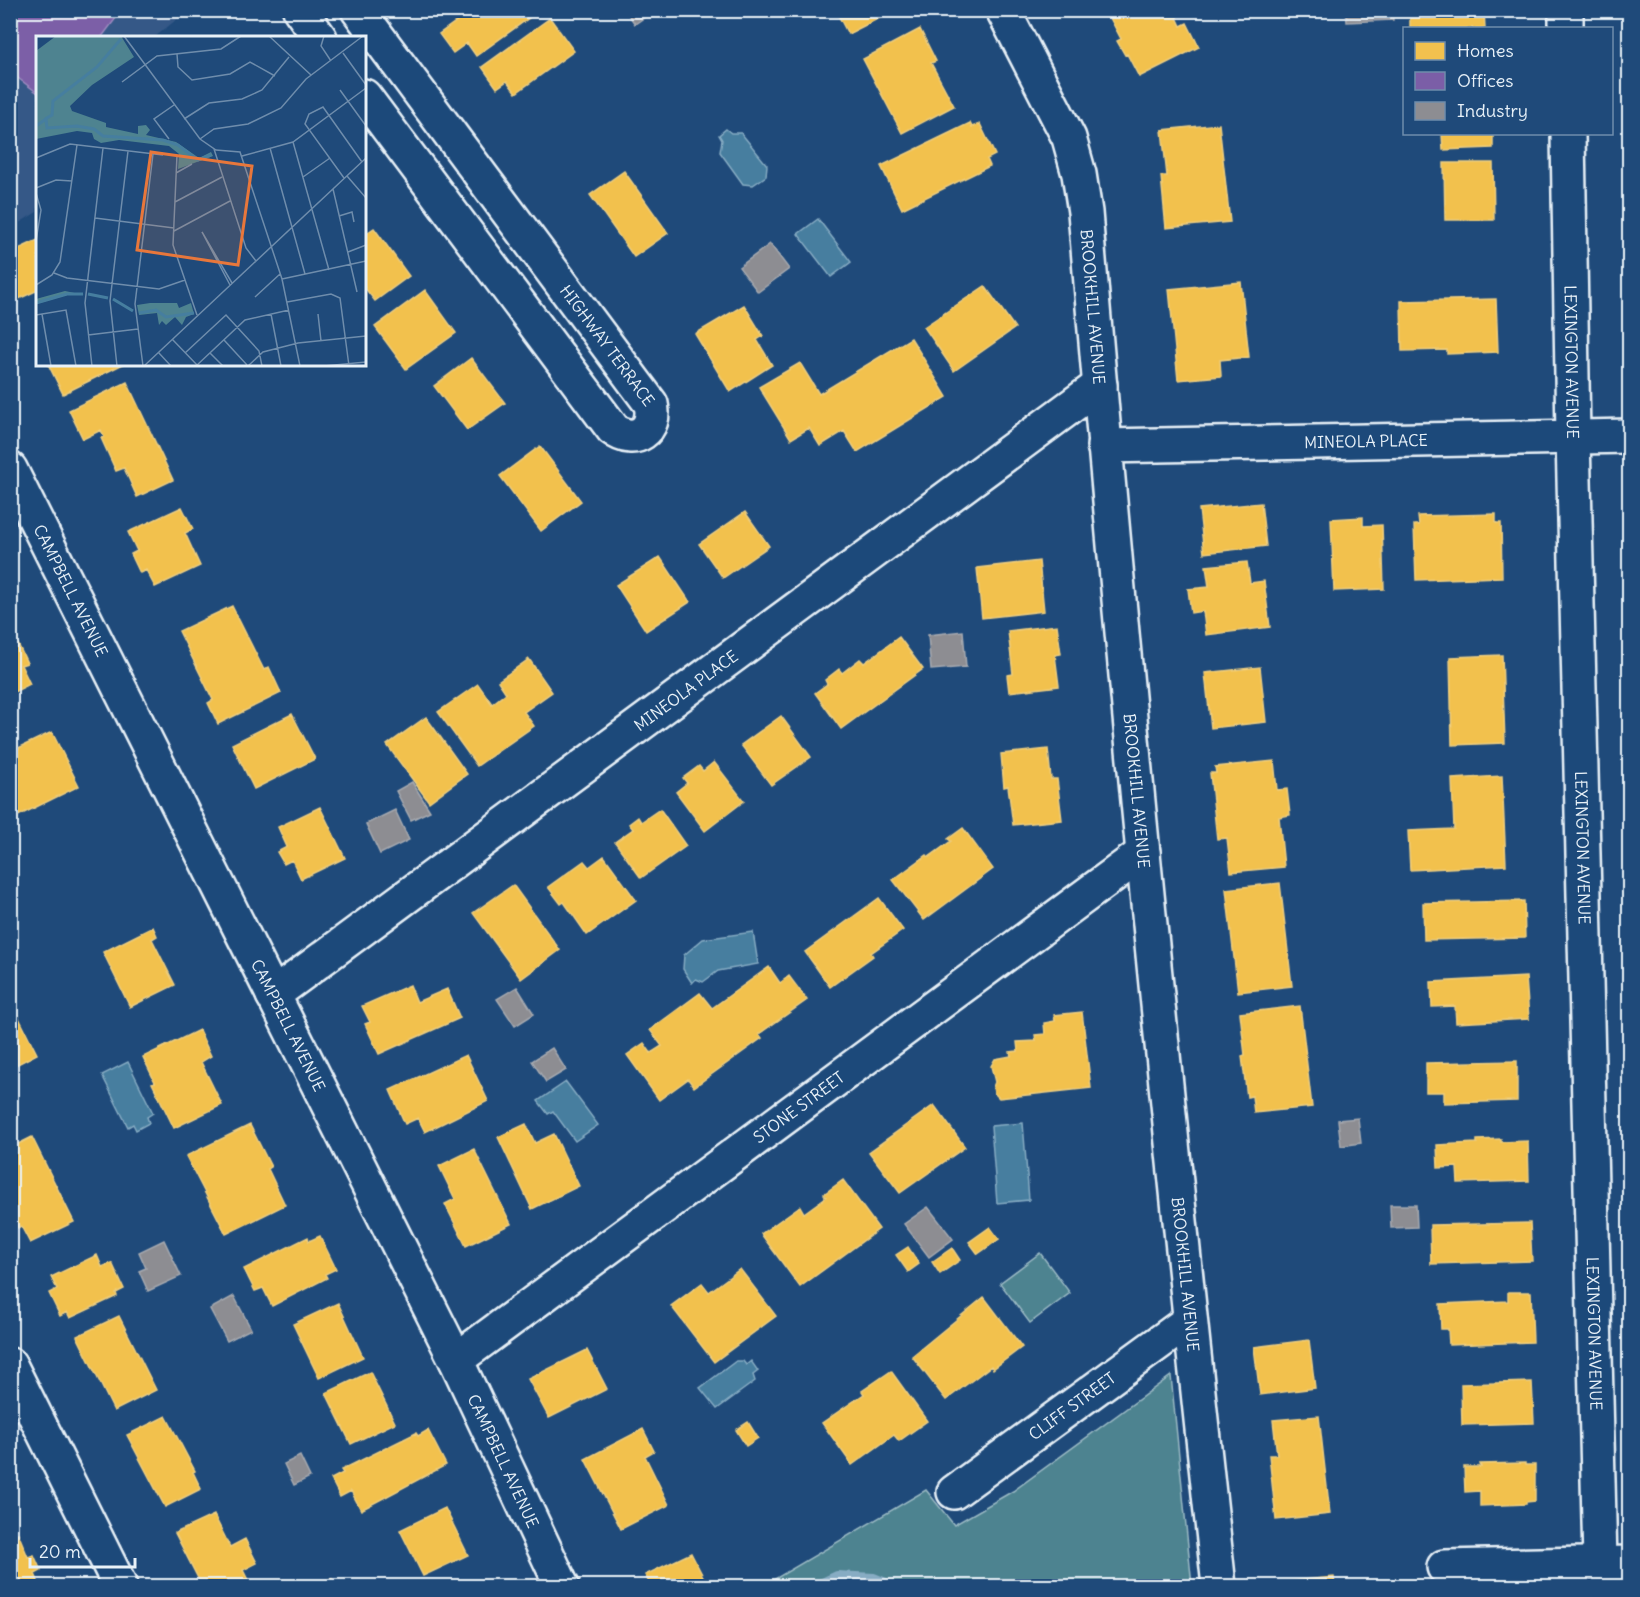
<svg xmlns="http://www.w3.org/2000/svg" width="1640" height="1597" viewBox="0 0 1640 1597" font-family="Delius,sans-serif">
<style>
.built{fill:#345887}
.green{fill:#4e8390;stroke:#9bbac4;stroke-width:1.5}
.water{fill:#467e9f;stroke:#87acc3;stroke-width:1.5}
.homes{fill:#f2c14e;stroke:#efcf81;stroke-width:1.5}
.offices{fill:#7b5ea7;stroke:#9c8abf;stroke-width:1.5}
.industry{fill:#8d8d92;stroke:#a8abb1;stroke-width:1.5}
.lines{fill:none;stroke-linecap:round;stroke-linejoin:round}
.stream{stroke:#87acc3;stroke-width:10}
.minor-casing{stroke:#e8f1f8;stroke-width:38}
.minor{stroke:#1f4a7a;stroke-width:33}
.labels{text-anchor:middle;dominant-baseline:central;stroke-width:6;stroke-linejoin:round;paint-order:stroke}
.street-label{font-size:16px;fill:#e8f1f8;stroke:#1f4a7a}
.inset-river{fill:none;stroke:#467e9f;stroke-width:3}
.inset-road{fill:none;stroke:#6f8dac;stroke-width:1.5}
.view{fill:#e8773b;fill-opacity:0.15;stroke:#e8773b;stroke-width:3}
.inset-edge{fill:none;stroke:#e8f1f8;stroke-width:3}
</style>
<rect width="100%" height="100%" fill="#1f4a7a"/>
<filter id="ink" filterUnits="userSpaceOnUse"><feTurbulence type="fractalNoise" baseFrequency=".0167" numOctaves="2"/><feDisplacementMap in="SourceGraphic" scale="12" xChannelSelector="R" yChannelSelector="G"/><feConvolveMatrix kernelMatrix="1 2 1 2 8 2 1 2 1" color-interpolation-filters="sRGB"/></filter>
<g filter="url(#ink)">
<path class="built" d="M11 11H187L155 37 38 38 37 212 11 228Z"/>
<path class="green" d="M1040 1253 1070 1293 1030 1323 1000 1283Z
M1171 1376 1192 1586H763L926 1490 954 1525 1013 1491Z"/>
<path class="water" d="M726 129 731 133H741L767 165 766 176 753 185 743 184 720 152 722 140 719 135Z
M818 219 851 262 831 277 798 234Z
M753 932 758 964 718 971 703 982 696 979 692 983 683 969 684 955 703 939Z
M128 1062 153 1113 147 1117 149 1123 136 1130 133 1124 128 1127 102 1075Z
M566 1082 598 1125 575 1141 553 1111 548 1114 538 1101Z
M1023 1123 1029 1200 997 1203 991 1126Z
M736 1361H743L746 1365 751 1361 758 1371 753 1375 755 1381 717 1409 700 1388Z"/>
<path class="homes" d="M472 10H540L476 56 467 43 453 53 439 34Z
M838 10H895L848 34 836 11Z
M1114 10H1180L1175 13 1181 26 1187 23 1199 47 1139 77 1127 54 1125 55 1117 41 1121 39 1109 16 1115 14Z
M1484 10 1485 28H1410V12Z
M550 18 574 51 516 93 507 81 497 88 482 67Z
M920 29 936 61 931 63 954 106 902 133 863 59Z
M970 123 972 127 980 124 995 155 987 159 990 166 902 209 881 166Z
M1219 124 1230 222 1166 228 1161 176H1167L1162 130Z
M1442 134H1493V148L1443 150Z
M1444 163H1493L1494 220H1445Z
M624 171 668 233 634 257 590 195Z
M374 228 409 276 375 301 364 287V235Z
M38 240V290L10 303V253Z
M1241 282 1249 357 1220 360 1221 376 1178 380 1169 289Z
M985 286 1015 328 954 371 924 327Z
M425 290 456 333 406 369 375 327Z
M1496 299 1498 352 1447 354V350L1402 351 1401 301Z
M744 305 763 336 757 340 772 365 730 392 695 334Z
M911 338 947 397 857 452 844 431 820 446 809 428 791 439 759 387 800 363 819 394Z
M471 358 505 403 467 430 434 386Z
M48 364H123L63 394Z
M127 382 173 480 137 497 124 468 116 471 101 438 104 437 101 430 83 439 69 410Z
M540 446 581 501 541 531 500 476Z
M1261 503 1266 546 1204 553 1199 509Z
M182 507 193 529 185 533 200 566 155 587 146 570 140 573 131 554 137 551 128 532Z
M745 512 769 546 723 578 699 544Z
M1496 514V523H1501L1502 577 1416 580 1414 525H1419L1418 516Z
M1363 517V526L1382 525 1384 589 1334 591 1331 519Z
M660 557 690 602 646 631 616 585Z
M1039 561 1044 611 982 618 977 568Z
M1247 562 1250 583 1264 581 1270 627 1206 635 1203 611 1191 613 1188 589 1209 587 1206 566Z
M232 606 264 670 269 667 281 693 218 724 208 703 213 700 179 631Z
M1057 625 1061 654 1055 655 1059 686 1009 692 1007 675 1013 674 1008 631Z
M899 637 923 669 841 729 815 693 827 684 825 680 839 669 842 673 860 659 864 663Z
M10 644 12 648 18 644 27 663 21 665 30 684 10 694Z
M1502 655 1505 743 1452 745 1450 657Z
M529 659 552 692 524 712 534 726 477 766 438 712 478 684 492 704 506 693 498 681Z
M1260 667 1266 722 1211 728 1205 673Z
M292 714 315 759 254 789 232 744Z
M781 716 811 757 771 785 741 745Z
M426 717 467 774 429 802 387 745Z
M52 732 79 786 18 816 10 802V790L19 785 10 768V752Z
M1048 749 1051 779H1057L1062 820 1013 825 1008 786 1004 787 1001 754Z
M1274 761 1277 790 1287 789 1290 815 1279 817 1284 867 1231 872 1227 838 1217 839 1210 773H1216L1215 767Z
M714 762 744 801 705 831 676 792 687 783 683 778 699 766 703 771Z
M1502 776 1506 865 1410 870 1408 831 1454 829 1452 779Z
M320 807 345 858 301 879 292 860 284 864 277 852 287 847 278 827Z
M660 809 686 846 641 878 615 842 633 829 629 824 638 817 641 822Z
M963 828 993 869 924 920 893 880 927 855 929 857 951 841 948 839Z
M604 856 636 900 587 935 564 902 561 904 548 887 584 861 589 867Z
M1280 883 1292 986 1238 992 1226 889Z
M513 885 560 950 521 979 473 913Z
M879 898 903 930 871 953 873 956 830 987 805 952Z
M1524 901 1525 938 1424 940 1423 903Z
M153 927 157 936 152 939 175 985 130 1007 103 952Z
M769 967 780 983 789 976 807 1000 759 1034 762 1038 694 1087 688 1079 659 1100 627 1055 644 1043 651 1053 662 1046 650 1030 700 993 712 1008Z
M1526 977 1529 1019 1456 1023 1455 1006 1432 1007 1431 982Z
M410 985 417 1002 447 989 460 1018 379 1054 365 1024 370 1022 362 1006Z
M12 1004 37 1054 10 1068V1005Z
M1300 1006 1312 1107 1254 1113 1252 1096 1247 1097 1242 1056 1245 1055 1240 1013Z
M1082 1012 1091 1088 999 1098 994 1093 993 1087 995 1082 991 1066 995 1059 1011 1056 1010 1052 1018 1051 1017 1042 1036 1041 1035 1035 1045 1034 1044 1023 1055 1021 1054 1015Z
M199 1030 211 1056 201 1062 222 1105 174 1128 152 1083 155 1082 143 1057Z
M466 1055 488 1101 425 1132 418 1118 405 1124 390 1090Z
M1517 1061V1101L1444 1103V1092H1426V1063Z
M934 1105 965 1147 900 1193 869 1152Z
M526 1124 535 1143 554 1134 579 1186 532 1209 498 1137Z
M250 1125 271 1167 268 1169 285 1205 226 1234 186 1156Z
M32 1137 74 1222 30 1243 21 1226 18 1228 10 1214V1148Z
M1501 1139V1142L1528 1141 1529 1181 1458 1183 1457 1167 1438 1168 1437 1145 1477 1143V1140Z
M474 1149 511 1224 466 1246 445 1204 455 1199 439 1166Z
M843 1180 879 1229 800 1287 761 1234 800 1206 804 1213 826 1197 824 1194Z
M1530 1223 1532 1261 1431 1264 1430 1225Z
M990 1227 999 1239 978 1254 969 1242Z
M320 1236 336 1269 325 1274 327 1278 272 1306 263 1288 255 1291 244 1269 308 1237 309 1241Z
M908 1247 919 1264 908 1272 896 1255Z
M952 1248 960 1260 940 1274 932 1262Z
M97 1255 102 1267 112 1263 124 1289 116 1293 117 1296 70 1318 67 1312 60 1316 49 1293 57 1289 51 1277Z
M740 1269 776 1316 714 1362 671 1306 702 1283 709 1292Z
M1508 1292H1531L1533 1342 1449 1345 1448 1329H1441L1440 1304 1508 1301Z
M984 1297 1022 1347 993 1369 991 1366 946 1400 912 1356Z
M338 1303 363 1357 319 1378 293 1324Z
M119 1316 156 1390 114 1411 77 1336Z
M1309 1340 1315 1388 1260 1395 1254 1347Z
M587 1350 607 1389 549 1418 528 1379Z
M891 1371 927 1421 899 1441 894 1435 852 1465 822 1423 864 1394 862 1391Z
M370 1372 395 1423 351 1444 326 1393Z
M1532 1382 1534 1423 1462 1425 1461 1384Z
M166 1416 195 1471 193 1472 201 1489 165 1507 127 1435Z
M1319 1416 1330 1514 1276 1520 1269 1455H1277L1273 1420Z
M748 1422 758 1438 746 1446 736 1430Z
M643 1429 654 1451 645 1456 669 1505 621 1529 585 1459Z
M428 1430 446 1465 361 1510 351 1491 340 1497 331 1479 343 1473 341 1470 416 1433 418 1436Z
M1525 1463V1465H1535V1501L1526 1502V1504L1480 1506V1491L1465 1492 1464 1467H1481L1480 1464Z
M445 1508 468 1555 423 1576 400 1530Z
M214 1515 230 1547 245 1539 257 1563 243 1570 251 1586H202L175 1533Z
M18 1533 28 1557 34 1555 41 1571 35 1574 40 1586H10V1536Z
M691 1553 708 1586H651L645 1575Z
M1334 1577 1335 1586H1284L1283 1582Z
M332 1579 336 1586H317Z"/>
<path class="offices" d="M20 10H122L101 38H38V93L10 72V23Z"/>
<path class="industry" d="M625 10H655L635 24Z
M1346 10H1392L1393 20 1347 22Z
M770 244 789 269 758 292 739 267Z
M963 631 966 667 931 670 928 635Z
M412 782 430 811 411 820 396 791Z
M395 810 409 840 380 854 366 824Z
M517 987 534 1014 515 1026 497 999Z
M552 1048 566 1070 546 1082 532 1061Z
M1358 1118 1361 1143 1341 1146 1338 1120Z
M1390 1205H1416L1417 1227 1391 1228Z
M928 1207 953 1239 929 1257 904 1224Z
M164 1240 181 1276 148 1291 139 1271 146 1268 139 1252Z
M234 1296 251 1329 227 1341 210 1309Z
M300 1456 310 1477 294 1485 284 1464Z"/>
<g class="lines">
<path class="stream" d="M816 1586 837 1576 874 1578 893 1586"/>
<g class="minor-casing">
<g id="minor">
<path d="M300 10 320 38"/>
<path id="s1" d="M358 10 651 404C657 430 635 446 613 429L364 96"/>
<path id="s2" d="M1003 10 1069 138 1079 174 1085 212C1123 671 1169 1129 1219 1586"/>
<path d="M1566 10V28"/>
<path id="s3" d="M1568 134 1573 437 1600 1563"/>
<path id="s4" d="M1104 446 1630 436"/>
<path id="s5" d="M10 469 456 1360 562 1586"/>
<path id="s6" d="M273 995 1100 385"/>
<path id="s7" d="M456 1360 1143 853"/>
<path d="M10 1365 120 1586"/>
<path id="s8" d="M954 1492 1190 1320"/>
<path d="M1444 1567 1630 1563"/>
</g>
</g>
<use href="#minor" class="minor"/>
</g>
</g>
<g class="labels">
<g class="street-label">
<text stroke="none"><textPath href="#s2" startOffset="315">BROOKHILL AVENUE</textPath></text>
<text stroke="none"><textPath href="#s1" startOffset="418">HIGHWAY TERRACE</textPath></text>
<text stroke="none"><textPath href="#s3" startOffset="228">LEXINGTON AVENUE</textPath></text>
<text stroke="none"><textPath href="#s4" startOffset="262">MINEOLA PLACE</textPath></text>
<text stroke="none"><textPath href="#s5" startOffset="136">CAMPBELL AVENUE</textPath></text>
<text stroke="none"><textPath href="#s6" startOffset="513">MINEOLA PLACE</textPath></text>
<text stroke="none"><textPath href="#s2" startOffset="801">BROOKHILL AVENUE</textPath></text>
<text stroke="none"><textPath href="#s3" startOffset="714">LEXINGTON AVENUE</textPath></text>
<text stroke="none"><textPath href="#s5" startOffset="622">CAMPBELL AVENUE</textPath></text>
<text stroke="none"><textPath href="#s7" startOffset="426">STONE STREET</textPath></text>
<text stroke="none"><textPath href="#s2" startOffset="1287">BROOKHILL AVENUE</textPath></text>
<text stroke="none"><textPath href="#s3" startOffset="1200">LEXINGTON AVENUE</textPath></text>
<text stroke="none"><textPath href="#s8" startOffset="146">CLIFF STREET</textPath></text>
<text stroke="none"><textPath href="#s5" startOffset="1108">CAMPBELL AVENUE</textPath></text>
</g>
</g>
<g transform="translate(36 36)">
<rect width="330" height="330" fill="#1f4a7a"/>
<path d="M20 0H85L98 21 56 49 34 70 36 75 70 87V91L102 98V90L110 89 114 94 110 99 140 106 163 122 175 116 177 120 142 133 143 118 133 110 83 104 65 107 58 103 56 97 41 95 0 103V15ZM29 255 48 259H31L0 268V263ZM114 267H141L143 272 155 267 158 278 150 281 146 289 139 281 130 289 126 285 123 289 121 277 103 279 101 269Z" fill="#4e8390"/>
<path class="inset-river" d="M9 83 16 79 17 65 61 31 85 3M0 90 10 83 11 92 41 90 58 93 67 100 127 104 142 109 162 124 175 119M52 258 72 262M77 263 97 275M0 267 31 258H47M103 277 120 274 130 281 158 277"/>
<path class="inset-road" d="M88 0 164 103 180 114 204 116 246 243 264 330M233 0 275 39M288 0 285 10 295 25M307 17 330 49M141 18 142 31 156 44 194 38 214 26 239 40M86 46 121 20 185 13 205 0M304 54 330 90M148 83 173 67 206 63 226 54 253 21M133 103 118 83 138 69M164 103 178 93 212 88 245 72 270 43 327 0M257 106 293 234M234 112 269 238M178 113 210 212 220 225M141 119 137 209 161 279M206 120 257 106 330 52M0 122 34 108 127 119M140 137 156 128M311 140 330 162M267 141 294 122M308 142 269 88 273 78 287 71 326 126M0 152 20 144 36 145M297 153 321 256M0 157 5 174 0 205M139 166 186 141M303 180 316 176 318 186M59 182 138 192M138 195 194 165M312 216 330 209M18 237 31 242 123 253 149 244M246 243 330 225M0 249 16 239 24 226 41 109M194 249 166 196 196 247M219 261 244 238M251 266 295 258 304 262 313 330M6 278 15 330M235 278 245 330M282 278 285 305M0 279 30 274 40 330M52 299 102 293M136 303 162 330M188 304 211 329M122 316 135 330M149 317 190 279 223 315 226 330M174 317 187 330M56 330 49 267 67 112M81 330 74 265 92 115M107 330 99 268 117 118M108 330 330 122M160 330 209 284 253 274M212 330 227 316 262 307 330 300M288 330 330 326"/>
<path class="view" d="M115 116 216 130 202 229 101 214Z"/>
<rect width="330" height="330" class="inset-edge"/>
</g>
<rect width="1640" height="1597" fill="none" stroke="#1f4a7a" stroke-width="36"/>
<rect x="18" y="18" width="1604" height="1561" fill="none" stroke="#e8f1f8" stroke-width="2" filter="url(#ink)"/>
<rect x="1403" y="27" width="210" height="108" fill="#1f4a7a" stroke="#6f8dac" stroke-width="1.5"/>
<rect x="1415" y="42" width="30" height="18" fill="#f2c14e" stroke="#6f8dac" stroke-width="1.5"/>
<text x="1457" y="57" font-size="18" fill="#e8f1f8">Homes</text>
<rect x="1415" y="72" width="30" height="18" fill="#7b5ea7" stroke="#6f8dac" stroke-width="1.5"/>
<text x="1457" y="87" font-size="18" fill="#e8f1f8">Offices</text>
<rect x="1415" y="102" width="30" height="18" fill="#8d8d92" stroke="#6f8dac" stroke-width="1.5"/>
<text x="1457" y="117" font-size="18" fill="#e8f1f8">Industry</text>
<path d="M30 1558v9h105v-9" fill="none" stroke="#e8f1f8" stroke-width="3"/>
<text x="39" y="1558" font-size="18" fill="#e8f1f8" stroke="#1f4a7a" stroke-width="4.5" paint-order="stroke">20 m</text>
</svg>
